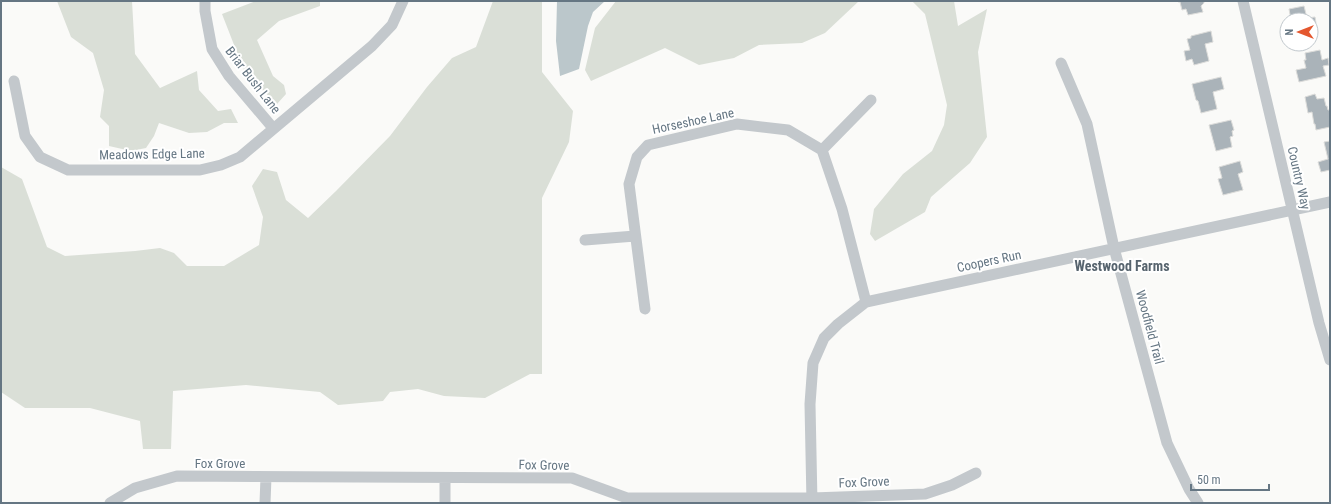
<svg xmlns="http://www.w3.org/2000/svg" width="1331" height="504" viewBox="0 0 1331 504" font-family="'Roboto Condensed',sans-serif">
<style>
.green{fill:#dadfd7}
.water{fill:#bbc7cb}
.building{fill:#aab3b9;stroke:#dcdcda}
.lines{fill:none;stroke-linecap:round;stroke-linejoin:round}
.minor{stroke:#c3c8cc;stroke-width:11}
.labels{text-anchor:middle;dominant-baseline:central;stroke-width:4;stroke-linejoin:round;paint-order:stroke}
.street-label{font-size:13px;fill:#657683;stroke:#fff}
.neighbourhood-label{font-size:14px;font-weight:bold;fill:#57646e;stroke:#fff}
</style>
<rect width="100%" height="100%" fill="#fafaf8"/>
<path class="green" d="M57 1H132L135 54 160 88 197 71 199 90 218 111 231 109 238 123H224L207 132 189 133 159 123 154 136 146 148 131 151 109 146V126L100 117 104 90 93 53 71 37Z
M256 1H320V6L279 21 257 40 273 76 284 85 286 94 277 104 245 73 222 14Z
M493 1H542V72L573 111 569 142 542 198V374H530L485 398 444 396 418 389 390 392 383 401 338 405 320 392 246 385 173 391 171 449H143L140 421 90 408H25L1 392V167L22 179 47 247 65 256 135 251 160 248 174 253 187 266H224L259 245 263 217 252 186 263 169 277 172 286 200 308 218 336 191 390 136 427 87 452 58 476 47Z
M616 1H859L825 33 802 43 759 45 734 58 699 65 665 48 591 81 585 70 595 28Z
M912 1H954L958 26 987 9 978 52 987 137 970 163 931 197 925 212 875 241 870 234 874 209 903 174 932 151 944 125 947 105 925 14Z"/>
<path class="water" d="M557 1H605L593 12 588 26 579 69 560 76 556 41Z"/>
<path class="building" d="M1178 1H1204V3L1201 6 1203 12 1188 15 1186 9 1182 10 1180 2H1178Z
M1304 6 1307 18 1315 17 1316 23 1312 24 1315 32 1311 33V20H1291L1289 9Z
M1211 31 1213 42 1205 44 1209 61 1194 65 1192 59 1186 61 1184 51 1190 50 1187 39 1191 38V36Z
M1320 50 1322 60 1328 58 1329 65 1323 66 1326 76 1299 82 1296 70 1306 68 1304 60H1306L1305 53Z
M1221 77 1224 89 1213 92 1217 109 1201 113 1198 101 1196 100 1192 84Z
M1315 94 1317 99 1324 98 1326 106H1327L1328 110H1330V127L1316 130 1315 124H1314L1312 112 1308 113 1305 97Z
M1231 120 1234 130 1232 131 1233 136 1230 137 1232 147 1216 151 1209 125Z
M1330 141V170L1321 172 1318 162 1328 159 1324 142Z
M1240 161 1243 172 1238 174 1243 190 1223 195 1218 179 1222 178 1219 167Z"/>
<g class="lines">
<path class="minor" d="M205 1V11L212 49 229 76 273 128
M1243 1 1319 323 1330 360
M1061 63 1087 124 1114 248 1167 443 1189 489 1198 503
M14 81 25 136 40 157 68 170H200L221 165 240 157 372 46 392 25 403 1
M822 150 871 100
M585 240 635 236
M645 309 629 184 637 157 648 145 737 124 788 130 822 150 842 209 866 302
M445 478V503
M110 503 135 488 177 476 572 478 627 498H812L925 494 952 485 976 473
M265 503 266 477
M812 503 810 404 813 363 824 338 838 324 866 302 1330 202"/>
</g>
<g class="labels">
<g class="street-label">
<text transform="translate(253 80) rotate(52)">Briar Bush Lane</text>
<text transform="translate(693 121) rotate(-12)">Horseshoe Lane</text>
<text transform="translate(152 154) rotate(-1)">Meadows Edge Lane</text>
<text transform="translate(1299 178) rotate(77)">Country Way</text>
<text transform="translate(989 261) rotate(-12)">Coopers Run</text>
<text transform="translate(1150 327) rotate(75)">Woodfield Trail</text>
<text x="220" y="463">Fox Grove</text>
<text transform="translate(544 465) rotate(1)">Fox Grove</text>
<text transform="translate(864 482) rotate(-2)">Fox Grove</text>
</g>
<g class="neighbourhood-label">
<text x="1122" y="266">Westwood Farms</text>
</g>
</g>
<rect width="1331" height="504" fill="none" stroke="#657683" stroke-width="4"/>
<g transform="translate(1299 32) rotate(270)"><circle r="19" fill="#ffffff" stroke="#c1c8cd"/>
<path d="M0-3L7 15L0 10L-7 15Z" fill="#e4572e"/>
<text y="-6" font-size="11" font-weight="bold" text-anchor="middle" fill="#657683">N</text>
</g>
<path d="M1191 484v6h78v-6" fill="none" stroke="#657683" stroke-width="2"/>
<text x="1197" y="484" font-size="12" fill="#657683" stroke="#ffffff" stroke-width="3" paint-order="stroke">50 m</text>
</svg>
